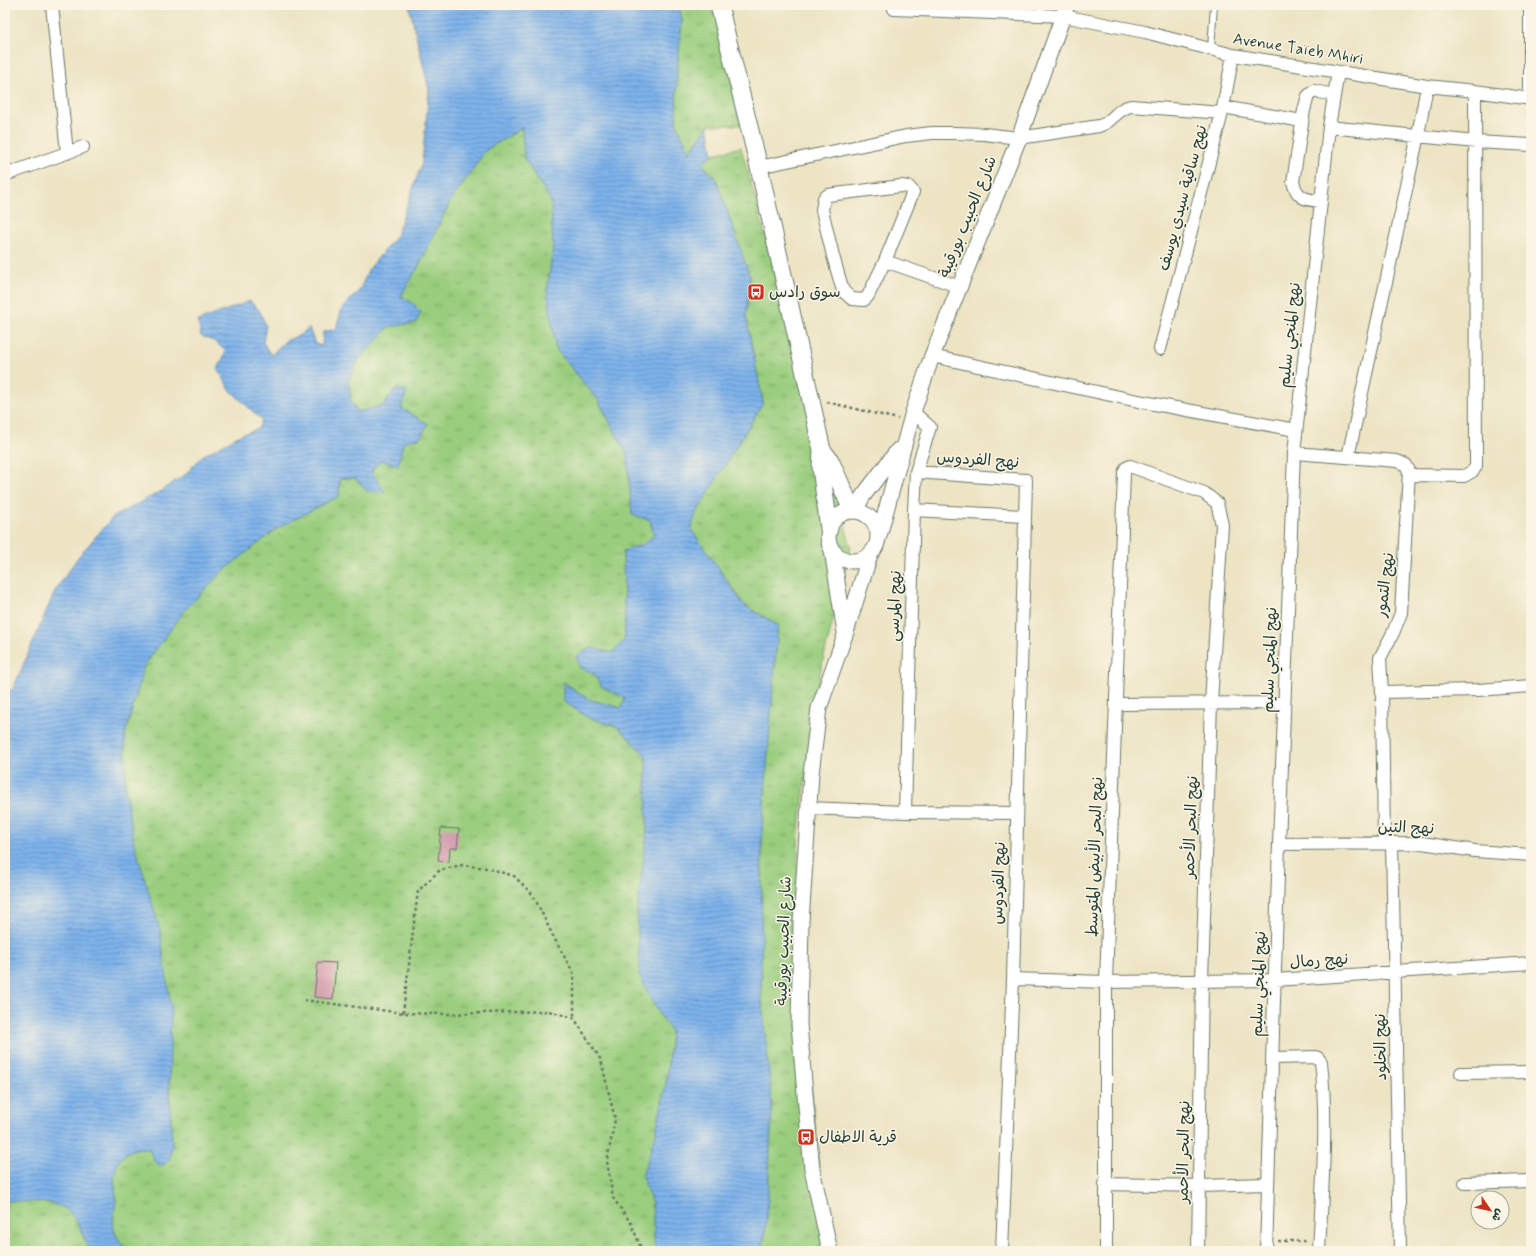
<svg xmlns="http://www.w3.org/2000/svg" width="1536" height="1256" viewBox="0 0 1536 1256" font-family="Mynerve,'Playpen Sans Arabic',sans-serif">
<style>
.grass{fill:url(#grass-tufts);stroke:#5c8659}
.water{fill:url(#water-rules);stroke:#4e7890}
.building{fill:#d199aa}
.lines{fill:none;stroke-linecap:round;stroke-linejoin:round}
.service-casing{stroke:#677766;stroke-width:8}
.minor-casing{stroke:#677766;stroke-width:14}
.tertiary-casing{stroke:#677766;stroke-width:17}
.secondary-casing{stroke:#677766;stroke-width:19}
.path{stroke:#677766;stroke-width:2.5;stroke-dasharray:3 3;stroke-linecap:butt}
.service{stroke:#fff;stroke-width:6}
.minor{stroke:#fff;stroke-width:12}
.tertiary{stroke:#fff;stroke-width:15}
.secondary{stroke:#fff;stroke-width:17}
.labels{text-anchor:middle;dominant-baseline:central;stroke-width:3;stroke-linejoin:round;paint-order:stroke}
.street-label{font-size:16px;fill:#1f3d34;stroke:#fcf5e5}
.poi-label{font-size:16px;fill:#1f3d34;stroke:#fcf5e5;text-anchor:start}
</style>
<defs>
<pattern id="grass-tufts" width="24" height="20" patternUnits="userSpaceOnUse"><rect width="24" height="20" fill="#9ace7e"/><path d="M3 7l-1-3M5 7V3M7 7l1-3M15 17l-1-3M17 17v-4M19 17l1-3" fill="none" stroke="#7da868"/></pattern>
<pattern id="water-rules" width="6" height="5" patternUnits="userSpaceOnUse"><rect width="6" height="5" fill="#7eb2eb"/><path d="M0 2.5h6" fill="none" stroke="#6792bf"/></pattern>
</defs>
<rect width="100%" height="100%" fill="#fcf5e5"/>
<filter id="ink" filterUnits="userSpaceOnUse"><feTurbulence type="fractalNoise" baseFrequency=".025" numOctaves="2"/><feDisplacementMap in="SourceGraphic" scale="8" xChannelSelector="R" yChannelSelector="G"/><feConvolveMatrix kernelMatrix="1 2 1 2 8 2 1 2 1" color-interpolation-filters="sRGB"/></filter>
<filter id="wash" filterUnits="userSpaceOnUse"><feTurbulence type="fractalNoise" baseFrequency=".012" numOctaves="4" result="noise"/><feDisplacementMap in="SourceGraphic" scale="16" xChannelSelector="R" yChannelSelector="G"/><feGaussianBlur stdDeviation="0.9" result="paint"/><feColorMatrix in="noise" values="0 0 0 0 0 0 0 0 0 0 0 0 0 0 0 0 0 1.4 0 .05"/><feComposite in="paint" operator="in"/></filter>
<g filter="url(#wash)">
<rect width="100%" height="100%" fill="#ede4c4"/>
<path class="grass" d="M679 5H714L742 125H708L690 152 676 123 677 70 682 20Z
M522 128 524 158 551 201 553 248 547 290 556 349 598 400 627 454 632 514 650 520 654 536 642 545 623 551 625 639 613 653 591 648 593 673 602 687 625 698 621 708 588 699 564 682 563 701 587 717 618 727 646 755 647 829 659 1014 671 1031 666 1085 655 1137 642 1176 652 1204 655 1251H127C123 1245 118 1239 115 1233 111 1223 115 1210 116 1199 116 1192 114 1185 114 1178 115 1158 130 1145 149 1149L155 1162 172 1146 169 1061 125 790V735L144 666 184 611 222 571 278 528 339 496 340 478H355L367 491C373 463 374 462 401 452L403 442 420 438 428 424 401 408 407 390 396 389 384 405 358 412 351 401 348 381 358 360 411 302 401 296 418 267 450 202 486 150Z
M741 147 851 547 819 677 799 830 795 919 827 1251H762L767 1217 772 1104 761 994 762 829 778 625 745 606 691 529 696 513 763 403 746 316 750 277 716 179 702 164 713 154Z
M5 1201C23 1202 58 1197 70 1212 79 1223 84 1238 89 1251H5Z"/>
<path class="water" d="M409 5H679L682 20 677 70 676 123 690 152 708 125 713 154 702 164 716 179 750 277 746 316 763 403 696 513 691 529 745 606 778 625 762 829 761 994 772 1104 767 1217 762 1251H655L652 1204 642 1176 655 1137 666 1085 671 1031 659 1014 640 977 637 913 647 829 646 756 618 727 587 717 563 701V682L588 699 621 708 625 698 602 687 593 673 580 668 576 656 591 648 613 653 625 639 623 551 642 545 654 535 650 520 632 515 627 454 598 400 556 349 547 290 553 248 551 201 524 158 522 128 486 150 450 202 418 267 401 296 411 302 421 312 416 323 388 327 376 342 358 360 348 381 351 401 358 412 384 405 396 389 407 390 401 408 428 424 420 438 403 442 398 466 381 460 371 471 385 492 367 491 355 478H340L339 496 278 528 223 571 184 611 144 666 125 735V790L134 842 160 930 171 1008 169 1089 172 1146 170 1158 166 1163 161 1166 155 1162 149 1149C130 1145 115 1158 114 1178 114 1185 116 1192 116 1199 115 1210 111 1223 115 1233 118 1239 123 1245 127 1251H89C71 1195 56 1204 5 1201V692L13 689 55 591 78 557 113 517 156 494 186 474 202 456 242 434 258 429 262 420 230 390 218 369 226 352 216 342 201 336 198 321 250 301 259 310 266 326 263 342 271 355 285 341 300 335 309 328 315 344 322 346 323 332 336 329 342 308 359 291 369 269 396 236 422 163 429 90Z"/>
<g id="blocks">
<path class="building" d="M441 828 459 829 457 848H450L449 862 438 861Z
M318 962 336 963 333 999 314 997Z"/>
</g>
</g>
<g filter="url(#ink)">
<use href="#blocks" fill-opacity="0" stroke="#677766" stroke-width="1"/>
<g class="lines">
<g class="service-casing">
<path id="service" d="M1211 49 1214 5"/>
</g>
<g class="minor-casing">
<path id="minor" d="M52 5 67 153
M1530 5V98
M894 9 1063 16 1145 32 1233 55 1427 86 1475 91 1531 99
M1223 107 1302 121
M1329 127 1476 142 1531 145
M759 167 906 136 932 133H955L984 134 1019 138 1099 126C1112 123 1117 108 1131 106L1222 113
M5 175 83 147
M901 186 909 187 913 192 885 261 868 296 864 300 852 299 843 291 833 256 822 210 824 198 828 195 836 194Z
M1321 201C1305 200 1297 198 1293 182L1304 110 1308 96 1314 91 1334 95
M885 261 960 287
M1160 349 1222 113 1233 55
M932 356 1138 401 1296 430
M1294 453 1397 461 1406 465 1409 471 1401 613 1393 633 1380 658 1382 692 1384 842
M1348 457 1418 135 1427 86
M916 472 1026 480 1013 979 1002 1251
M1410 475 1464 476 1473 471 1476 466 1475 91
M914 510 1024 516
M1382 692 1478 690 1531 686
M1117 704 1284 703
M808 808 905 812 1017 813
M905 812 914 510 916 472 930 427 913 412
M1392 842 1400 1251
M1279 844 1422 843 1475 851 1531 855
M1013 979 1106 982 1275 980 1531 963
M1273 1058 1316 1057 1318 1058 1321 1062C1328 1125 1322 1188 1319 1251
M1461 1073 1531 1072
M1465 1183 1531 1181
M1105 1184 1200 1186 1268 1184
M1106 1251V982L1124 473 1126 468 1130 466 1204 493 1217 503 1222 525 1211 703 1202 980 1198 1251
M1266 1251 1279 844 1294 453 1329 127 1338 72"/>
</g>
<g class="tertiary-casing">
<path id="tertiary" d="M855 510 863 496 898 450
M828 536a25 25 0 1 1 50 0a25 25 0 1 1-50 0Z
M879 536 913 412 932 356 1019 138 1067 5
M832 550 845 632
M830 1251 812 1169 806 1106 799 1024 801 922 811 774 819 708 845 635 870 555"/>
</g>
<g class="secondary-casing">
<path id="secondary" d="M719 5 759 167 822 450 821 467 829 529
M822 450 830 460 852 510"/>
</g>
<path class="path" d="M827 402 898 419
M304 1000 403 1013 448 1014 549 1011 574 1018 601 1060 615 1119 607 1161 613 1198 631 1223 642 1251
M403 1013 418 891 440 870 462 865 487 868 514 876 533 895 554 938 574 974V1018
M1278 1241H1307"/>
<use href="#service" class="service"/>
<use href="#minor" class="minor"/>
<use href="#tertiary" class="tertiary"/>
<use href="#secondary" class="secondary"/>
</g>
</g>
<defs>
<g id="bus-square" transform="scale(0.9)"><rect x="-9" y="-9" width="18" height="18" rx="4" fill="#c8321e" stroke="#fcf5e5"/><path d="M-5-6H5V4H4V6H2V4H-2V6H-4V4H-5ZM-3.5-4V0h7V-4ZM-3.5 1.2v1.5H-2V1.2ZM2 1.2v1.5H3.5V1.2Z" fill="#fff"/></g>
</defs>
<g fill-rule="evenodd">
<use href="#bus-square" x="756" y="292"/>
<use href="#bus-square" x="806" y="1137"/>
</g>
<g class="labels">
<g class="street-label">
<text transform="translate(1298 49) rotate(9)">Avenue Taïeb Mhiri</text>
<text transform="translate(1183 198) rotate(-75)">نهج ساقية سيدي يوسف</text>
<text transform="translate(968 217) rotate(-68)">شارع الحبيب بورقيبة</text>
<text transform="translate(1290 335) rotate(-84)">نهج المنجي سليم</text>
<text transform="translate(978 460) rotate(4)">نهج الفردوس</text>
<text transform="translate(1385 585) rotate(-83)">نهج التمور</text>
<text transform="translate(895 606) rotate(-88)">نهج المرسى</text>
<text transform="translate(1270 660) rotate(-88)">نهج المنجي سليم</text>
<text transform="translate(1191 827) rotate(-88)">نهج البحر الأحمر</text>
<text transform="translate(1406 828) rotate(2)">نهج التين</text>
<text transform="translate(1095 857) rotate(-88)">نهج البحر الأبيض المتوسط</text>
<text transform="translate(999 883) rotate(-88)">نهج الفردوس</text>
<text transform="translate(784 941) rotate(-88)">شارع الحبيب بورقيبة</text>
<text transform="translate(1319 961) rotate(-4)">نهج رمال</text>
<text transform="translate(1259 984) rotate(-88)">نهج المنجي سليم</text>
<text transform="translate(1381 1047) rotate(-91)">نهج الخلود</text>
<text transform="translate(1184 1152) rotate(-89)">نهج البحر الأحمر</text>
</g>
<g class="poi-label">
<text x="769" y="292">سوق رادس</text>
<text x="819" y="1137">قرية الاطفال</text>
</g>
</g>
<rect width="1536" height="1256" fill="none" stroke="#fcf5e5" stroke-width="20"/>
<g transform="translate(1490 1210) rotate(124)"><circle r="19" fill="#fcf5e5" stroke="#a4ab9e"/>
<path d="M0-3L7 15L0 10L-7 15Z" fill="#c8321e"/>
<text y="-6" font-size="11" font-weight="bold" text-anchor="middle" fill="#1f3d34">ش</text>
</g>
</svg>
